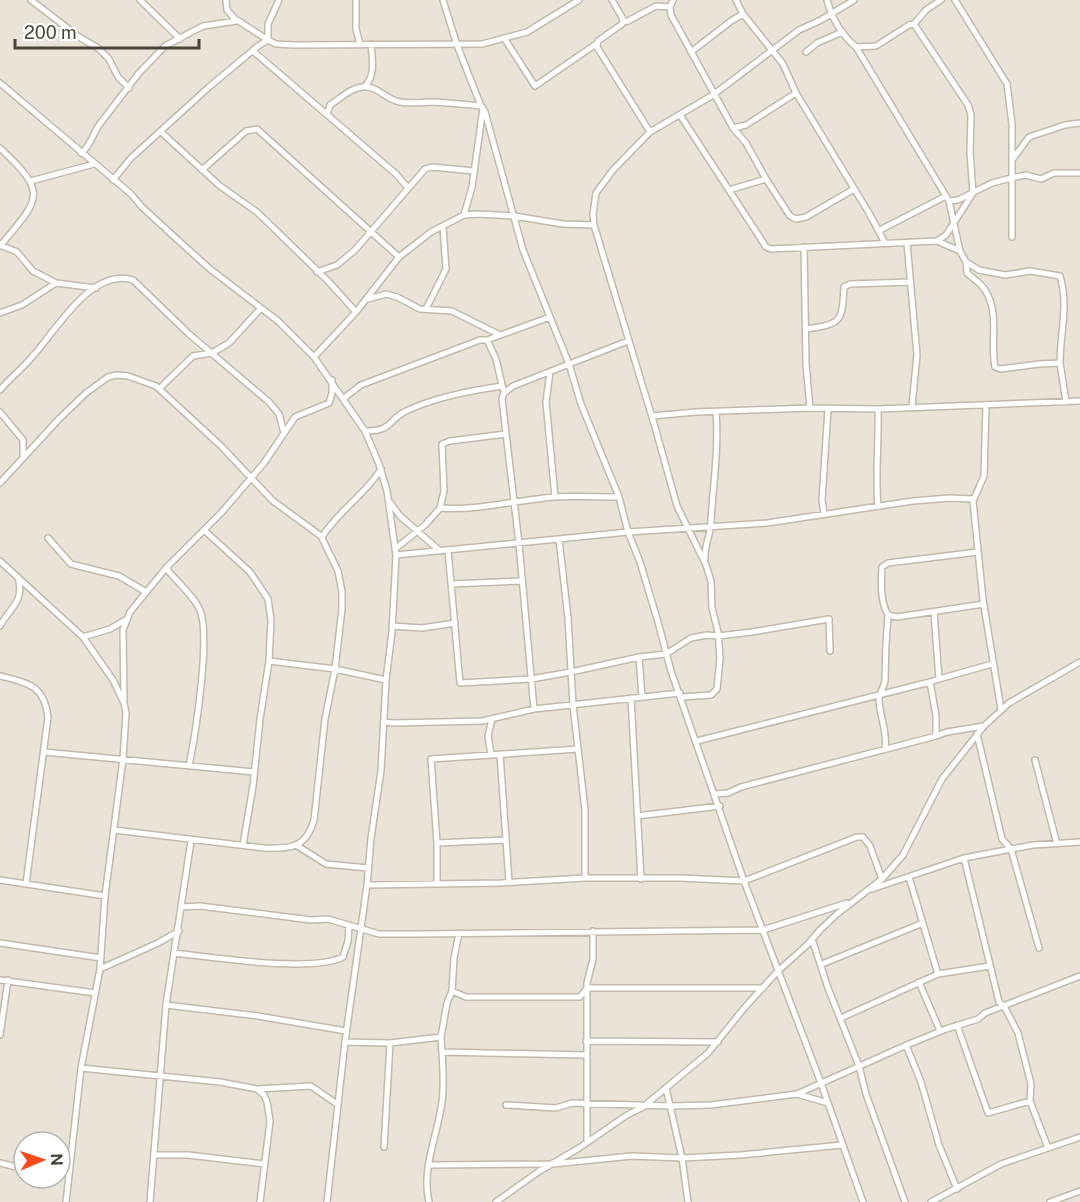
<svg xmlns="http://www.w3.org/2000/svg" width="1080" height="1202" viewBox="0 0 1080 1202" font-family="'Public Sans',sans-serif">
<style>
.residential{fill:#e9e4d7;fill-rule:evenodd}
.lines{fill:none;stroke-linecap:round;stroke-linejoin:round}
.minor-casing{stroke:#c0baac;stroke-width:8}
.minor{stroke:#fff;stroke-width:5}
</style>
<rect width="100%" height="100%" fill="#f5f2e9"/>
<path class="residential" d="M0 0H1080V1202H0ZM24 1142H60V1178H24Z"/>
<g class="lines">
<g class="minor-casing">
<path id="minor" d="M31 0 79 37 98 48 109 59 118 77 129 88
M140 0 180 39
M226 0 227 10 234 18 268 40 276 44 294 45 482 44 527 32 579 0
M356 0V29L360 44
M443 0 457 45 481 106 485 112 523 250 569 364 581 404 619 497 628 532 640 562 658 622 671 671 744 881 821 1083 863 1202
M612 0 623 19 622 24 598 41 597 47 650 132
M673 0 670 7 671 15 733 128 746 143 766 179 790 216 796 219 806 217 854 189
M736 0 743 14 783 64 796 93 869 213 885 243
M827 0C832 19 841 34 856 47L949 201 958 200 992 183 1011 178 1026 175 1041 179 1054 173H1080
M955 0 1007 84 1012 124V237
M623 22 628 21 656 6 670 7
M914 24 926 10 941 0
M504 38 535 86 596 44
M856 47 876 46 909 25 914 24 968 105 971 115 970 152 973 193 946 235 937 241
M253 51 396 174 408 188
M691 52 731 21 743 14
M806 52 817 43 842 32
M0 83 131 194 142 207 180 242 210 269 278 321 314 357 365 431 379 464 387 491 396 555 392 632 386 680 381 771 371 838 367 885 345 1042 327 1202
M365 86C376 75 372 58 371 44
M327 114 330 105C340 99 350 88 362 87 377 85 386 100 400 102 411 104 423 102 434 102 449 103 465 104 481 106
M680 115 766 247 771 249 937 241 960 251 966 262 979 270 1005 275 1030 271 1060 276C1069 307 1060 332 1060 363
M733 128 746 125 796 93
M161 132 220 186 257 212 328 281 356 312
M0 148C49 194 40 198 0 246
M81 153C90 147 93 134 99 125L139 73 165 46 203 26 237 21
M1012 160 1029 137 1065 125 1080 123
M202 170 246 131 257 129 399 257
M113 180 131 158 209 87 258 46 268 40V24L279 0
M31 181 94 164
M729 190 766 179
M949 201 960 251
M464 215 472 187 483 108
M880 230 944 197
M907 243 917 355 912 406
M0 245 17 252 33 271 56 283 96 288
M804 247 806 364 810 408
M966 262 967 273C972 278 981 283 985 290 1000 313 990 342 995 367L1000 369 1039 364 1060 363 1066 402
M317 272 337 265 355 250 425 169 432 167 474 171
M368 299 386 294 397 297 420 309 452 311 500 335
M426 309 446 269 443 226
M0 313 22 305 56 283
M806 329C841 324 842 323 844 287L850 284 910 282
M487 340 496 359 503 389
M314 357 356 312 399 257 431 232 464 215 478 214 514 216 563 224 594 225
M550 372 546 402 555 497
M159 389 193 356 212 353 229 343 261 308
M0 390C10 378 22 369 32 357 56 331 91 267 133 280L189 334 269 402 279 414 284 433
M344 398 361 385 480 340H487L550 317
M986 405 984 476 973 501 983 600 1001 709
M0 412 23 440V456
M652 416 696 412 810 408 878 409 1080 401
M365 431C394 431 387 420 406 411 436 397 469 391 502 386
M0 483 59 419 86 393 108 377 117 375 128 376 156 386 221 446 273 501 321 536 338 571 342 592V609L335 669 325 719 314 820C306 848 291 849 264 848L114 830
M389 501 400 516 440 551
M878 506C875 474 879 442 878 409
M440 508 444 491 442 444 450 441 506 434
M824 514 822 500 828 409
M204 530 250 572 268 599 271 620 269 661 260 719 253 786 243 845
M322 537C338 511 365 495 381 469
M48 538 71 564 119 576 146 592
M559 539 568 618 573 705 585 810V878
M395 549 426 524 440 508C479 511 516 500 554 497 576 496 597 497 619 497
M448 550 460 683 531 679 571 672 639 657 666 654 691 638 707 635 718 636 752 632 829 619 830 651
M978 552 888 563 882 567C881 582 880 601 888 615L897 617 984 604
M396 555 628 532 767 523 913 501 949 498 974 499
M705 559C704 546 711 534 711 521 713 485 719 449 716 412
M0 561 83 637 113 680 124 703 126 713 123 759 105 896 100 969 81 1068 66 1202
M166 568C176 581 192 594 199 608 212 633 195 736 189 766
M451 584 522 581
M934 612 939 679 930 682 936 716V736L947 732 984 726
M0 626C10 607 25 602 18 577
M392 626 422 628 455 623
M83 637 110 629 127 619
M639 657 642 697
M269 661 335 669 386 680
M0 676C28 683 44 685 48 717L26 884
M939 679 992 664
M682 697 711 695 717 689 720 658 718 632 712 608 711 581 706 565 677 506 655 427 594 225 593 214 596 193 613 170 650 132 713 95 799 30 821 20 854 0
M631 698 641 879
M124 699 123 630 130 612 166 568 221 513 264 463 295 417 329 403 332 393V380
M534 709 519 544 502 399 504 393 513 386 628 341
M384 722 394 723 482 721 534 709 680 693
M977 734 1002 839 1011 849 1039 948
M697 741 930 682
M885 749C888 732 879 716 879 698 880 692 884 687 885 681 885 659 886 637 888 615
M44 752 254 772
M500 754 509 882
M491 755 488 736 492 719
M1035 760 1057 844
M715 794 728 793 741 787 936 736
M637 816 720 806
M437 843 506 840
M296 845 326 864 368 868
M964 858 999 1002 1004 1006 1018 1033 1031 1084 1030 1101 1048 1148
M909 877 938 974
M0 880 105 896
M437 884V843L431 759 578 749
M367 885 501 883 585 878H680L744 881 857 837H863L870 846 882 879
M872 889 964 858 1033 845 1080 842
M181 907 200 906 311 920 328 919 379 934H420L763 930 847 903
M812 939 828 988 859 1066 866 1094 905 1202
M0 943 101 958
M174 953C212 957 311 973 343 957L348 941 349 925
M822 964 923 923
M100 969 158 943 179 931
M0 980 95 993
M919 982 940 1031
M452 991 466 997H580L587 988H763
M166 1005 258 1016 346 1031
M841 1018 938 974 990 966
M957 1025 988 1113 1030 1101
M0 1035 8 980
M441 1037 447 1003 452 991 454 958 459 933
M586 1041 718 1042
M345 1042 390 1043 441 1037C442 1058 445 1081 442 1102 438 1134 421 1169 429 1202
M906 1045 921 1082 939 1145 957 1189
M442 1052 586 1055
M81 1068 220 1082 257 1089 264 1095 267 1102 270 1121 260 1202
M666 1088 682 1158 688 1202
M258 1089 311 1086 337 1104
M797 1094 828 1103
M506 1105 556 1108 572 1103 670 1106 711 1105 797 1094 909 1044 946 1029 978 1019 985 1013 1080 976
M587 1142V983L593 959V931
M384 1147 390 1043
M155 1155H188L265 1164
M0 1163 24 1169
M429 1165 553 1164 632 1156 682 1158 740 1155 842 1145
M60 1173 69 1174
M150 1202 166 1005 191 841
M496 1202 538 1172 579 1148 627 1115 643 1107 708 1053 745 1007 778 971 807 945 821 929 837 914 882 879 903 855 942 779 984 726 1009 703 1080 662
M931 1202 1001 1164 1080 1137
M1050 1202 1080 1191"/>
</g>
<use href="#minor" class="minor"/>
</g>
<g transform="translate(42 1160) rotate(88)"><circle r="28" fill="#ffffff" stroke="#b6b4af" stroke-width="1.5"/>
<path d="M0-4.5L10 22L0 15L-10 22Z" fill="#fa4b1b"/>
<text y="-9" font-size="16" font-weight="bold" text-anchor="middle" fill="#494337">N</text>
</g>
<path d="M15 39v9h184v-9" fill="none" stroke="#494337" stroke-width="3"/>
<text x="24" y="39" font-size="18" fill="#494337" stroke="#ffffff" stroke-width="4.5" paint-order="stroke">200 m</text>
</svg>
